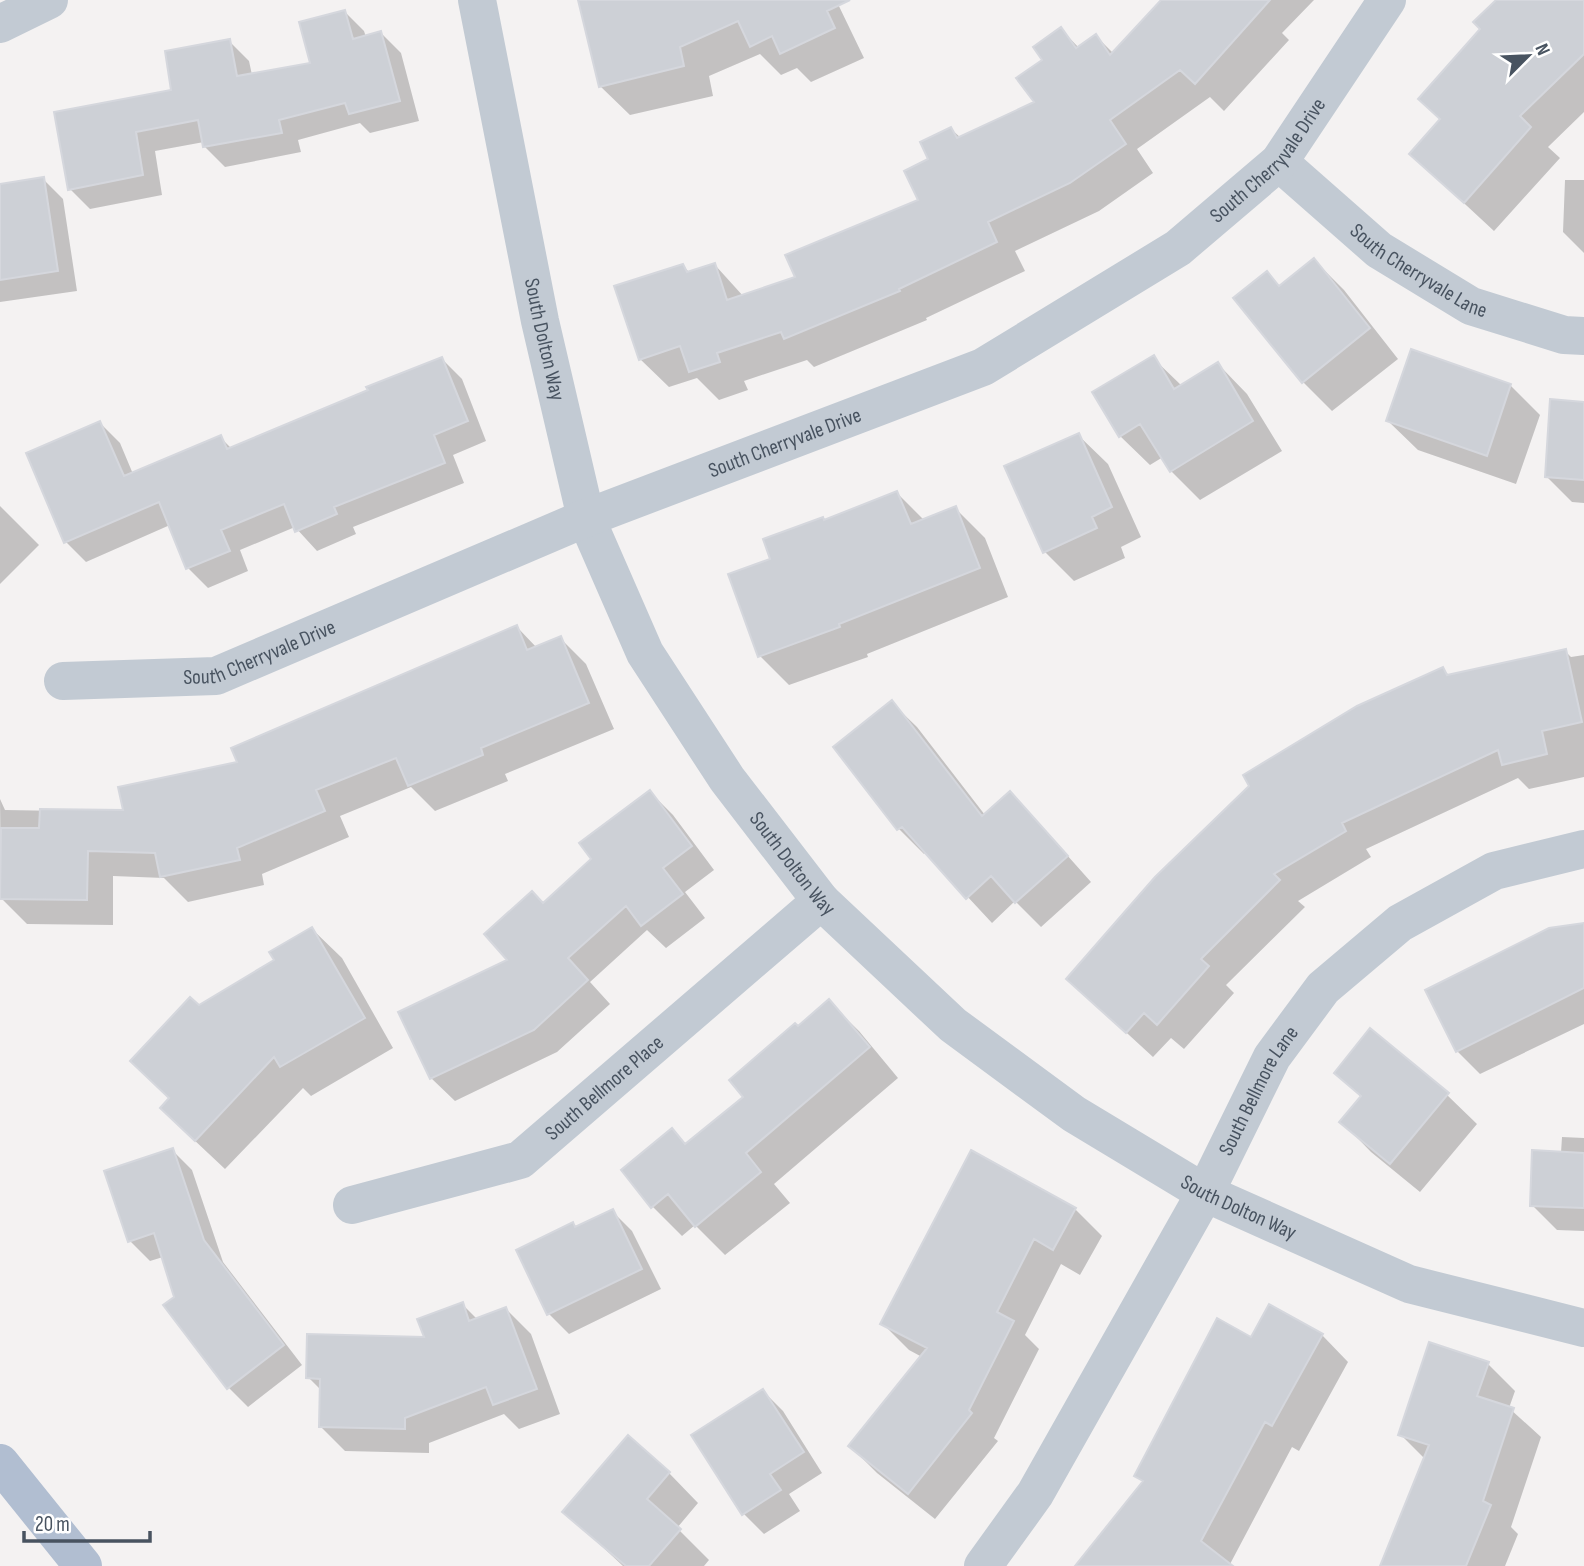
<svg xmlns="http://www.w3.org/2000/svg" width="1584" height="1566" viewBox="0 0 1584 1566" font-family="'Sofia Sans Condensed',sans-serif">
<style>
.shadow{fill:#0003}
.building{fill:#cdd0d6;stroke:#d5d7dd;stroke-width:2}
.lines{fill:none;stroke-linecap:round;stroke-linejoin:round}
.minor{stroke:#c2cad3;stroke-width:38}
.major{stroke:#b1bed1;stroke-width:38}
.labels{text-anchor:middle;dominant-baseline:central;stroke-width:6;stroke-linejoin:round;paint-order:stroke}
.street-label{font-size:21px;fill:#485360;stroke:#fff}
</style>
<rect width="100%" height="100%" fill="#f4f2f2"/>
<path class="shadow" d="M580 0H836L864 58 811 82 797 68 781 75 760 54 709 76 713 96 630 115 600 86Z
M1163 0H1314L1282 33 1289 40 1224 111 1210 97 1137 149 1153 173 1099 211 1015 251 1025 271 926 318 927 320 814 367 807 360 744 381 748 390 719 400 697 378 669 387 640 359 683 266 690 273 715 265 744 297 797 278 920 201 931 160 951 129 961 138 1036 103 1044 61 1061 29 1079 48 1096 36 1114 54Z
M1498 0H1584V112L1548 147 1560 158 1494 231 1411 154 1441 120 1482 29Z
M344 11 364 31 366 37 381 33 401 53 419 121 370 133 360 123 298 140 301 152 225 167 205 147 204 142 155 151 162 195 90 209 70 189 229 41 249 61 252 75 312 64Z
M43 179 63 199 77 291 0 302V186Z
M1565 180H1584V253L1563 232Z
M1314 260 1344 290 1398 359 1332 411 1303 382 1280 287Z
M1153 358 1182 386 1218 364 1247 394 1282 451 1200 500 1171 471 1163 457 1150 465 1120 436Z
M442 359 462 379 486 441 453 455 464 483 353 527 356 534 317 551 295 527 240 550 248 571 208 588 188 568 170 525 86 562 66 542 100 423 120 443 133 474 220 437 232 449Z
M1510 385 1540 415 1516 484 1418 450 1388 421Z
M1584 404V503L1572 502 1546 476Z
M1078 435 1108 464 1141 537 1121 547 1125 558 1074 581 1044 551Z
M897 493 925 521 955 508 985 538 1008 597 867 654 868 657 789 685 760 656 773 560 825 522Z
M0 506 39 545 0 584Z
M517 627 537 648 560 638 586 664 614 729 505 774 508 781 435 811 411 787 340 816 349 837 262 874 264 885 188 902 164 878 113 876V925L27 924 1 898 0 799 5 810 125 812 239 763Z
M1565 651 1571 657 1584 655V777L1529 789 1518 778 1366 849 1371 857 1298 901 1305 907 1226 985 1234 993 1184 1049 1171 1038 1153 1057 1068 979 1442 669 1450 676Z
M892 703 917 727 985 815 1034 818 1091 882 1041 927 1015 901 992 923 926 852 924 854 899 829 835 747Z
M650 792 673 815 714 870 685 892 705 918 666 948 647 930 590 982 610 1004 557 1052 455 1101 431 1078 510 960 543 905 593 859Z
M1584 924V1024L1480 1074 1457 1051Z
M312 929 342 958 393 1048 311 1096 303 1088 225 1169 192 1138 171 1099 199 1007 277 961Z
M829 1002 859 1031 898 1078 774 1184 790 1203 725 1255 695 1225 682 1236 653 1207 672 1130 687 1145 746 1097 798 1028Z
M1336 1073 1447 1095 1477 1124 1420 1192 1371 1152 1342 1122 1362 1098Z
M1562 1137 1584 1138V1231L1557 1230 1532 1205 1561 1153Z
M172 1150 192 1170 223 1262 302 1365 248 1407 228 1387 176 1297 163 1257 150 1261 130 1241Z
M1075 1209 1102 1236 1080 1275 1061 1264 1025 1335 1039 1349 994 1438 998 1441 935 1519 877 1473 850 1446 922 1357 909 1350 882 1323Z
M612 1211 632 1231 661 1289 569 1334 549 1314 576 1228Z
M462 1304 478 1320 506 1309 531 1334 560 1414 519 1429 504 1414 429 1443V1453L345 1451 320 1426 321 1390 308 1377 426 1339Z
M1322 1335 1348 1362 1299 1451 1292 1447 1229 1566H1087L1144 1483 1136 1476 1252 1339Z
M1488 1364 1515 1391 1509 1408 1541 1437 1511 1527 1518 1534 1505 1566H1381L1425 1459 1400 1434Z
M763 1391 783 1411 822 1473 789 1494 800 1511 764 1534 744 1514 694 1436Z
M669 1473 698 1503 677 1528 709 1560 704 1566H623L565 1512Z"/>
<path class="building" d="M578 0H850L827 11 835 28 780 54 772 36 750 47 738 21 680 47 684 66 599 87Z
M1161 0H1270L1195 84 1180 70 1110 120 1126 144 1070 183 988 222 997 242 899 289 900 291 784 339 781 332 717 353 720 362 689 372 680 346 639 360 614 286 683 264 687 272 715 263 727 300 795 277 785 255 918 200 904 171 928 159 920 142 951 127 957 138 1034 102 1016 78 1042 60 1033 47 1061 27 1076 48 1096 34 1110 55Z
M1496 0H1584V54L1520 116 1531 127 1464 203 1409 154 1440 119 1418 99 1480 29 1473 22Z
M345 10 353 39 381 31 400 101 349 114 345 103 279 120 282 133 203 147 198 120 136 132 143 175 68 190 54 112 171 90 165 51 230 39 237 76 310 63 299 22Z
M44 177 58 271 0 280V184Z
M1314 258 1370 328 1302 383 1233 298 1267 271 1279 286Z
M1411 349 1511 384 1487 456 1386 421Z
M1154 355 1174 389 1218 362 1253 421 1170 472 1140 424 1119 437 1092 392Z
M442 357 468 421 434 435 445 463 334 507 337 514 295 532 284 504 221 530 230 551 186 569 159 502 64 543 26 453 100 421 124 476 221 435 227 449 368 390 366 387Z
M1550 399 1584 402V480L1545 477Z
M1079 433 1112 507 1092 517 1097 528 1043 553 1004 466Z
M897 491 911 524 956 506 980 568 839 624 840 627 758 657 728 574 770 559 763 539 823 517 824 520Z
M517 625 527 650 561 636 589 703 481 748 483 755 408 786 396 758 316 790 325 811 237 848 240 860 160 877 155 853 88 851 87 900 0 899 1 828H39L40 809 123 810 118 787 237 762 231 748Z
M1566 649 1582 722 1542 731 1547 754 1502 765 1498 750 1342 823 1346 831 1274 874 1280 880 1201 959 1209 966 1157 1025 1144 1013 1126 1033 1066 979 1155 877 1249 786 1243 775 1357 706 1443 667 1447 675Z
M892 700 982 816 1010 791 1068 856 1015 903 991 876 966 899 902 827 897 830 833 747Z
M650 790 692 846 663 868 683 894 641 926 626 906 568 958 588 980 534 1030 430 1079 398 1012 507 960 484 934 532 891 543 903 591 859 579 843Z
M1584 923V988L1456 1052 1425 990 1549 928Z
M312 927 365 1018 280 1067 274 1057 195 1141 160 1108 169 1098 130 1061 190 997 199 1005 274 960 269 952Z
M829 999 870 1047 746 1153 761 1172 695 1227 668 1194 651 1208 621 1170 672 1128 685 1144 743 1097 729 1080 795 1023 798 1026Z
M1370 1028 1449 1093 1390 1164 1339 1122 1361 1096 1334 1073Z
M173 1148 204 1240 284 1345 227 1389 163 1305 174 1297 154 1233 128 1242 104 1171Z
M971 1150 1076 1208 1053 1250 1034 1239 997 1312 1014 1321 969 1410 972 1413 908 1494 848 1446 927 1348 880 1324Z
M1532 1150 1584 1153V1208L1530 1206Z
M613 1209 642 1269 547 1315 516 1250 573 1222 575 1227Z
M463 1302 469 1321 506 1307 537 1389 493 1405 486 1387 405 1418V1429L319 1427 320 1379 306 1378 307 1334 424 1337 417 1319Z
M1269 1304 1323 1334 1272 1426 1265 1422 1201 1541 1233 1566H1075L1143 1481 1134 1476 1217 1318 1251 1337Z
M1429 1342 1489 1362 1477 1396 1514 1408 1483 1501 1491 1505 1466 1566H1380L1429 1445 1398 1435Z
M763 1389 804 1452 770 1474 781 1490 742 1515 691 1435Z
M628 1435 670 1472 647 1499 681 1529 649 1566H626L562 1512Z"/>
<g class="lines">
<g class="minor">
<path id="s1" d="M477 0 540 321 586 518 645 653 727 779 821 901 953 1025 1074 1114 1205 1193 1409 1284 1584 1328"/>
<path d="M0 24 49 0"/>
<path id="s2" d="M1279 162 1379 250 1471 306 1564 335 1584 336"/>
<path id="s3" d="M63 681 216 676 586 518 983 367 1178 248 1279 162 1387 0"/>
<path id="s4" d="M352 1205 520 1160 821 901"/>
<path id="s5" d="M983 1566 1035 1494 1205 1193 1272 1057 1323 988 1400 923 1494 871 1584 849"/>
</g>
<path class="major" d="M0 1463 83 1566"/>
</g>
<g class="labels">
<g class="street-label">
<text stroke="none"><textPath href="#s3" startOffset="1335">South Cherryvale Drive</textPath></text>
<text stroke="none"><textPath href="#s2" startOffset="178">South Cherryvale Lane</textPath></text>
<text stroke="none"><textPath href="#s1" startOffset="346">South Dolton Way</textPath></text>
<text stroke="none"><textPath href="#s3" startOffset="768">South Cherryvale Drive</textPath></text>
<text stroke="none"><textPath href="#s3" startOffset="201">South Cherryvale Drive</textPath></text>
<text stroke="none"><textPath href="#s1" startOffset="934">South Dolton Way</textPath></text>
<text stroke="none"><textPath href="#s4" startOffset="285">South Bellmore Place</textPath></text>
<text stroke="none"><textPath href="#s5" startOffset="550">South Bellmore Lane</textPath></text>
<text stroke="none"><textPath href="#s1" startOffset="1502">South Dolton Way</textPath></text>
</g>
</g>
<g transform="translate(1528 56) rotate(66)" stroke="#ffffff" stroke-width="5" paint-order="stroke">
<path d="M0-5L12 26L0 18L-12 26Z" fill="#485360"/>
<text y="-10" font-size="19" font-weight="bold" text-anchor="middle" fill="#485360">N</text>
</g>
<path d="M24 1531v10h126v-10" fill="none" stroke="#485360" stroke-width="3.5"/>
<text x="35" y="1531" font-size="21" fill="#485360" stroke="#ffffff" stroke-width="5" paint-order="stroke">20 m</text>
</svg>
